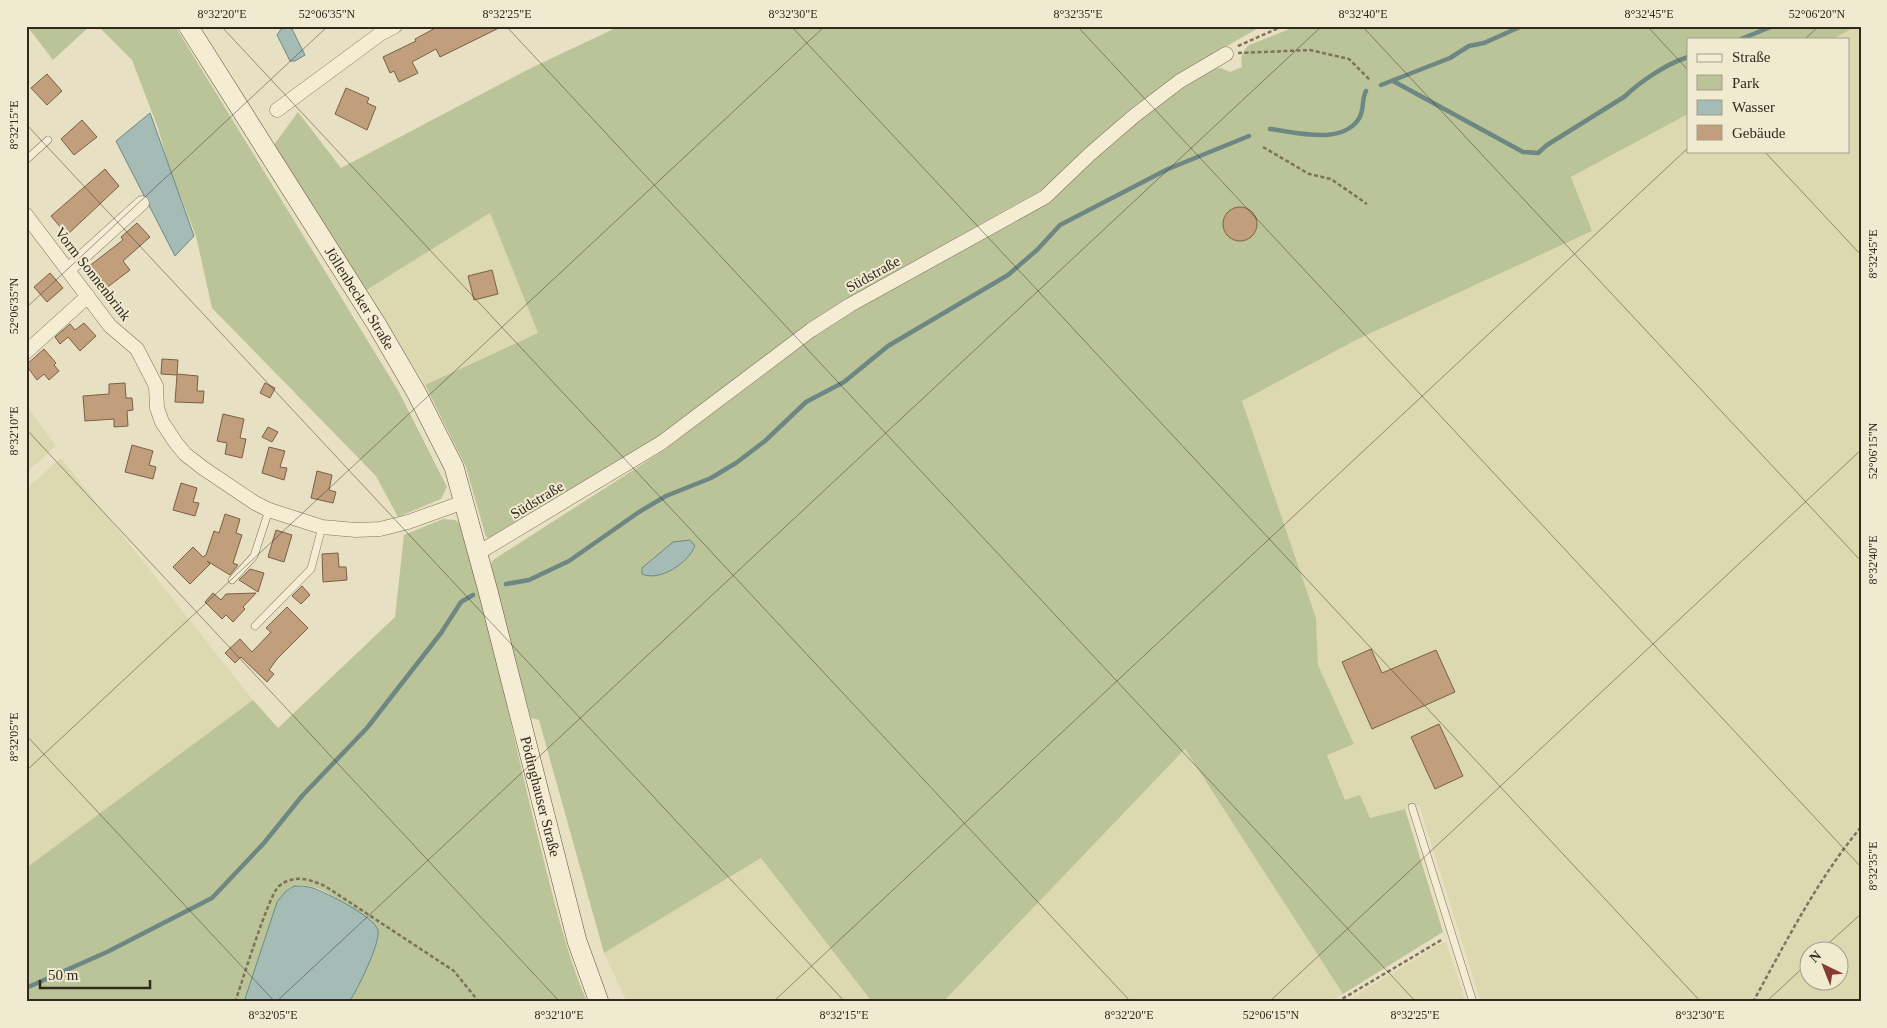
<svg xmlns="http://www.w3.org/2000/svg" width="1887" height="1028" viewBox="0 0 1887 1028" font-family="'Times New Roman',serif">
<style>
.farmland{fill:#dcd9b1;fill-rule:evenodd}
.green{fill:#bbc498}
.water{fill:#a4bbb6;stroke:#6d8883}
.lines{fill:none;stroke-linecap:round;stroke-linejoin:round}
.stream{stroke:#6d8883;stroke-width:4.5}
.building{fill:#c19f7d;stroke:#7b5f45}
.service-casing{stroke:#7f725c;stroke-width:8}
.minor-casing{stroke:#7f725c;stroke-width:15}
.secondary-casing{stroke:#61533f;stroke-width:20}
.path{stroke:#7f725c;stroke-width:2.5;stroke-dasharray:4 2.5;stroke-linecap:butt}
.service{stroke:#f4edd4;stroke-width:7}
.minor{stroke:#f4edd4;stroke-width:14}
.secondary{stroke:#f4edd4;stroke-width:19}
.ticks{fill:none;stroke:#31291e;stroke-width:1;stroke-opacity:0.45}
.labels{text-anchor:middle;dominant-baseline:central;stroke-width:4;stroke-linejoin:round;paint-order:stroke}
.street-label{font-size:15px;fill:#31291e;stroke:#f0ead1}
.neatline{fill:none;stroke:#31291e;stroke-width:2}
.ticks-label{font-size:12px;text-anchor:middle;fill:#31291e}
</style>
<rect width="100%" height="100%" fill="#e8e0c2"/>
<path class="farmland" d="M1857,26h4v976h-380l-62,-197 -49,13 -10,-23 -15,5 -18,-46 27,-10 -36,-79 -2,-47 -74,-217 114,-61 235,-109 -20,-54 117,-63v37h160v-112h-15zM1810,950h30v30h-30z
M490,213l48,120 -113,52 -59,-94z
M26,405l30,41 -30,27z
M61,458l192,242 -227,168v-379z
M1185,749l158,245 -13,8h-387z
M761,858l111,144h-245l-23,-49z
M1446,942l20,60h-121l93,-57z"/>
<path class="green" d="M27,26h63l-37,34z
M98,26h77l224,366 48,95 -6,12 -43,18 -22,-41 -164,-168 -16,-72 -27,-69 -11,-39 -26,-68z
M620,26h642l-77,44 -51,36 -91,83 -197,111 -188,141 -163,98 -9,-2 -20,-70 -41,-82 113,-52 -48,-120 -125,78 -92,-145 25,-34 43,56 190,-100z
M1297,26h560l-24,13h-145v75l-117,63 21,54 -236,109 -114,61 74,217 2,47 36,79 -27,11 18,45 15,-5 10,23 35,-9 38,123 -100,62 -158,-245 -242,253h-71l-111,-144 -157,95 -65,-233 -8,-2 -41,-151 3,-7 173,-111 149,-116 231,-130 92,-82 45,-33 28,-19 10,-1 9,4 12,-5c-2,-9 0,-16 7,-22z
M443,519l12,1 6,4c32,107 52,217 80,325 13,52 25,103 46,153h-238l29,-65c-19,-20 -52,-57 -84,-51 -8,2 -13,11 -17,16l-33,100h-218v-134l227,-168 25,28 117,-111 9,-82z"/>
<path class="water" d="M287,27l5,2 13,26 -10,6h-5l-13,-26 5,-7z
M150,113l44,123 -19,20 -59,-115z
M690,540l5,6c-7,17 -35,36 -53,28v-6l31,-26z
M294,886c6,0 12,0 19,2 14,5 60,28 65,42 3,12 -21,61 -29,72h-105l33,-100 9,-11z"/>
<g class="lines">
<path class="stream" d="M1741,39l32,-13
M1393,81l130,71 15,1 9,-8 77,-48c17,-16 42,-33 64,-40
M1381,85l69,-27 19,-12 15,-3 38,-17
M1270,129c26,3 70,16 88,-9 7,-9 3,-20 8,-29
M506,584l23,-4 40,-19 70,-49 27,-16 45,-18 25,-15 29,-22 41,-39 38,-20 44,-36 120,-71 29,-25 23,-25 108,-56 81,-33
M26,988l81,-36 105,-54 52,-55 38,-47 65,-68 74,-95 20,-31 12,-7"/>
</g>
<path class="building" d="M439,26h64l-63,31 -4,-8 -24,13 6,11 -19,9 -5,-11 -4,2 -7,-16 33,-16 -1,-2z
M47,74l15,17 -15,14 -16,-17z
M346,88l23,10 -2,5 9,4 -9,23 -32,-16z
M82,120l15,17 -23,18 -13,-16z
M105,169l14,17 -52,49 -16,-19z
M1223 224a17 17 0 1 1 34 0a17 17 0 1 1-34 0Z
M137,223l13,14 -27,24 7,9 -25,19 -17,-22 35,-27 -2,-3z
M492,270l6,24 -24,6 -6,-24z
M50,273l13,15 -16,14 -13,-15z
M84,323l12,13 -16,15 -12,-14 -8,7 -5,-7 15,-13 5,6z
M44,349l12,14 -2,2 5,6 -10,9 -5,-6 -7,6 -11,-15z
M162,359l16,1 -1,14 21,2 -1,15h7l-1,12 -28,-1 2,-27 -16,-1z
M125,383l1,15h6l1,12 -6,1 1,15 -14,1v-8l-29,2 -2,-25 26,-2v-10z
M265,383l10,5 -5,10 -10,-5z
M223,414l21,5 -4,19 6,1 -4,19 -17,-4 2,-11 -10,-2z
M268,427l10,5 -6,10 -10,-5z
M132,445l21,6 -4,14 7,2 -3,12 -28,-7z
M269,447l16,4 -5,16 7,1 -3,12 -22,-7z
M317,471l15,4 -3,15 7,2 -3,11 -22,-5z
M181,483l16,5 -4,14 6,1 -4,13 -22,-6z
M225,514l15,5 -4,14 6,2 -9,28 5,2 -8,10 -23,-14 3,3 -20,20 -17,-17 20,-20 10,10 3,-2 8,-24 5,2z
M276,530l16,5 -8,27 -16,-5z
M338,553l1,14h7l1,13 -24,2 -1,-28z
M250,569l14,4 -6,19 -19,-12z
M302,586l8,9 -9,9 -9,-8z
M213,593l8,7 5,-6 30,-1 -13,14 2,2 -12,13 -7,-7 -4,4 -17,-17z
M287,607l21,21 -31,31 -8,11 5,4 -7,8 -26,-25 -6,6 -10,-10 15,-14 12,13 19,-20 -5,-4z
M1371,649l11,24 54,-23 19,42 -83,37 -30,-67z
M1439,724l24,52 -28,13 -24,-52z"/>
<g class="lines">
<g class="service-casing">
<path id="service" d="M26,160l22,-20
M232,580l22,-24 15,-46
M255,626l56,-57 11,-42
M1412,807l61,195"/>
</g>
<g class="minor-casing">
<path id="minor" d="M277,110l103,-76 15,-8
M26,215l84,111 27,23 19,37 1,22 5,14 14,21 9,11 18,14 52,35 14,7 53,17 34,3 24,-1 28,-7 56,-20
M68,270l74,-67
M26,352l62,-56
M478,553l183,-110 150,-113 39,-25 195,-108 45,-43 44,-38 46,-35 46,-27"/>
</g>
<g class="secondary-casing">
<g id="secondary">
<path id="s1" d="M188,26l189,299 39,67 38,75 34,124 89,350 22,61"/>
</g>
</g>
<path class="path" d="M1238,46l45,-20
M1238,53l72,-3 39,9 21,21
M1263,147l46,27 22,5 36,25
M235,1002c7,-19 33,-106 44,-116 15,-12 30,-7 46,0l129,85 25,31
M1337,1002l106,-63
M1753,1002c33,-60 64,-122 108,-175"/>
<use href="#service" class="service"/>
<use href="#minor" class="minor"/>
<use href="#secondary" class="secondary"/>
</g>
<path class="ticks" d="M221,26l910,976M506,26l910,976M791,26l910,976M1077,26l784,841M1362,26l499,535M1647,26l41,44M1805,39l14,-13M26,124l819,878M1764,151l97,104M26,308l302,-282M26,429l534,573M26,735l249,267M26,771l799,-745M1821,950l40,-36M276,1002l1046,-976M773,1002l915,-854M1269,1002l592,-552M1766,1002l44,-41"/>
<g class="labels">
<g class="street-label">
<text transform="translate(93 274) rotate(52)">Vorm Sonnenbrink</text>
<text transform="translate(873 274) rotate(-29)">Südstraße</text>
<text stroke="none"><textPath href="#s1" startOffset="322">Jöllenbecker Straße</textPath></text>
<text transform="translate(537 500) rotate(-31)">Südstraße</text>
<text stroke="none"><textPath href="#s1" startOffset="856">Pödinghauser Straße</textPath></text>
</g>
</g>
<rect width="1887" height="1028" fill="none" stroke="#f0ead1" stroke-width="55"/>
<rect x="1687" y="38" width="162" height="115" fill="#f0ead1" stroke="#a49d89"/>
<rect x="1697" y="54" width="25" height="8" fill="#f4edd4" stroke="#a49d89"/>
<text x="1732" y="62" font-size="15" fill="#31291e">Straße</text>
<rect x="1697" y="75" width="25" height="15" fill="#bbc498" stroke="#a49d89"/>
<text x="1732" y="88" font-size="15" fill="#31291e">Park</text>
<rect x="1697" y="100" width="25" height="15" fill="#a4bbb6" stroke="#a49d89"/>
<text x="1732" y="112" font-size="15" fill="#31291e">Wasser</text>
<rect x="1697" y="125" width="25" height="15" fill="#c19f7d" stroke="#a49d89"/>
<text x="1732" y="138" font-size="15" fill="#31291e">Gebäude</text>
<g transform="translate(1824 966) rotate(317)"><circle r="24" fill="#f0ead1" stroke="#a49d89"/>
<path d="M0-4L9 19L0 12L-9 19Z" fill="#873a33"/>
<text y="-8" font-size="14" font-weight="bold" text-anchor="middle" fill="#31291e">N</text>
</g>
<path d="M40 980v8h110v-8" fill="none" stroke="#31291e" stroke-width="2.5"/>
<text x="48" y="980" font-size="15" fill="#31291e" stroke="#f0ead1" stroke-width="4" paint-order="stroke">50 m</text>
<rect x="28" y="28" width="1832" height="972" class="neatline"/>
<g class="ticks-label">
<text x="222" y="18">8°32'20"E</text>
<text x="327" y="18">52°06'35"N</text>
<text x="507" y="18">8°32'25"E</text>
<text x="793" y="18">8°32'30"E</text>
<text x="1078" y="18">8°32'35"E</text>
<text x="1363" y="18">8°32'40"E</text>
<text x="1649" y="18">8°32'45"E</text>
<text x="1817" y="18">52°06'20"N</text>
<text transform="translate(14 125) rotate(-90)" y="4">8°32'15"E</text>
<text transform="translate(1873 254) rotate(-90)" y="4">8°32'45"E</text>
<text transform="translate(14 306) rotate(-90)" y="4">52°06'35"N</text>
<text transform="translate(14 431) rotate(-90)" y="4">8°32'10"E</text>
<text transform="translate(1873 451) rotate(-90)" y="4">52°06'15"N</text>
<text transform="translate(1873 560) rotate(-90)" y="4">8°32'40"E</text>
<text transform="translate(14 737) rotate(-90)" y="4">8°32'05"E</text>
<text transform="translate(1873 866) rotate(-90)" y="4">8°32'35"E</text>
<text x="273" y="1019">8°32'05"E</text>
<text x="559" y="1019">8°32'10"E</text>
<text x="844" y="1019">8°32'15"E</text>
<text x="1129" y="1019">8°32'20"E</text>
<text x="1271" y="1019">52°06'15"N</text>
<text x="1415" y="1019">8°32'25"E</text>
<text x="1700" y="1019">8°32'30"E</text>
</g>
</svg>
